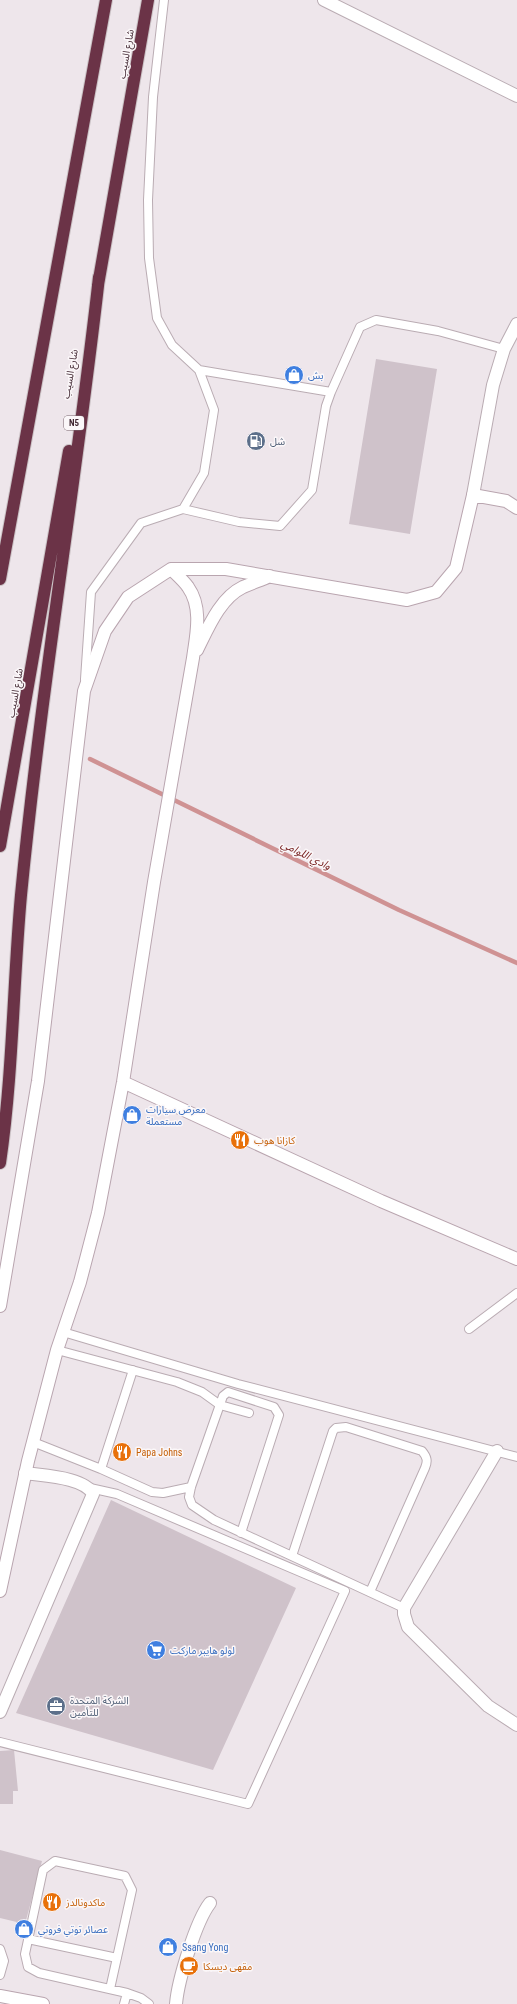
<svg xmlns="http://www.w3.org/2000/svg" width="517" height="2004" viewBox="0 0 517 2004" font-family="'Roboto Condensed','Noto Sans Arabic',sans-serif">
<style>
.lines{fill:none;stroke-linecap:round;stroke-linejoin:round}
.stream{stroke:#cf9293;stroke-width:4.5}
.building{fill:#cfc2ca}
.lane-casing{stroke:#baacb3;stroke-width:10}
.street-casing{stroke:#baacb3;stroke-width:14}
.secondary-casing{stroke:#b9a5af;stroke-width:14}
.highway-casing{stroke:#cac2c5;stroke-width:14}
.lane{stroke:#fff;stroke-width:8}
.street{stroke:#fff;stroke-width:12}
.secondary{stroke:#fff;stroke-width:12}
.highway{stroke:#6b3347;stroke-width:12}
.labels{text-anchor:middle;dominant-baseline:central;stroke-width:3;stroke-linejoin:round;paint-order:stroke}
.shield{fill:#fbf7f9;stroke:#78656d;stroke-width:1}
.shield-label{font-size:9px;font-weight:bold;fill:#402631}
.street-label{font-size:10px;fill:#402631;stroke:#fbf7f9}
.shop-label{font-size:10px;fill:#366cbe;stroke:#fbf7f9;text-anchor:start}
.service-label{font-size:10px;fill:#4e5e75;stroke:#fbf7f9;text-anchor:start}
.food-label{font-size:10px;fill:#c56008;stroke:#fbf7f9;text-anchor:start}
.water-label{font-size:11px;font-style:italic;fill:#792322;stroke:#fbf7f9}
</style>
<rect width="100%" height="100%" fill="#eee6eb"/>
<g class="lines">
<path class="stream" d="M90,759l309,151 118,53"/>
</g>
<path class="building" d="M376,359l61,10 -27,165 -61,-10z
M111,1500l185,88 -83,182 -197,-57z
M14,1750l4,41h-5v13h-13v-53z
M0,1850l42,11 -17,63 -25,-6z"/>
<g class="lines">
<g class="lane-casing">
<path id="lane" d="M164,0l-11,97 -5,103 1,58 8,60 15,27 27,25 15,40 -10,63 -21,36
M331,392l29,-65 16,-7 62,11 66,18
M85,679l6,-87 50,-69 42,-14 56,13 41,4 32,-36 14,-84 5,-14 -132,-22
M469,1329l48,-36
M63,1332l175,52 279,73
M57,1350l120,32 25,10 18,13 29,8
M33,1442l68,27 51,23 11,1 28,-6
M101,1469l32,-99
M241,1533l38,-118 -5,-8 -46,-15 -5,4 -32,91 -2,10 3,8 22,15 190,88
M292,1556l41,-125 3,-3 10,-1 76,24c5,6 6,10 3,17l-55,124
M0,1742l248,62 97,-213 -228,-97 -27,-6
M28,1939l89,19
M0,1949l4,12 -4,14
M110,1989l22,-99 -7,-14 -70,-15 -12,9 -18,84 3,13 11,6 88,20 14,5 8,6
M124,2004l3,-11"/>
</g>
<g class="street-casing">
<path id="street" d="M324,0l193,96
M473,495l20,-110 11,-36 13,-25
M497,1451l-93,157v6l4,13 80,79 29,19
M0,1712l93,-218c-9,-17 -49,-18 -68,-21
M176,2004c2,-24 20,-83 34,-101"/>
</g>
<g class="secondary-casing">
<path id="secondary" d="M197,650c11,-22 23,-52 46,-63 9,-4 18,-7 27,-11
M123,1082l258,119 136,58
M0,1306l38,-225 46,-390 21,-60 23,-34 43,-28h55l181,31 29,-8 20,-24 17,-73 33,6 11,7
M0,1591l28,-130 29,-111 23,-68 18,-69 25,-131 31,-200 39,-224c3,-22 10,-50 -5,-71 -4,-6 -11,-12 -17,-18
M0,1996l43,8"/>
</g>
<g class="highway-casing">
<path id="highway" d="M98,285l50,-285
M0,579l106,-579
M0,846l69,-395
M0,1163c13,-89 13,-179 21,-268 20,-207 55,-412 78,-618"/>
</g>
<use href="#lane" class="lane"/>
<use href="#street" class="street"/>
<use href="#secondary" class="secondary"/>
<use href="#highway" class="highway"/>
</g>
<defs>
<g id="shop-disc" transform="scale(1)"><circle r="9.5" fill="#3f7fe0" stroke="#fbf7f9"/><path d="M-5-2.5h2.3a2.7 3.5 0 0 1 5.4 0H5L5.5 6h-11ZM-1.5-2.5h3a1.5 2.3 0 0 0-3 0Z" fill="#fff"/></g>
<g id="fuel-disc" transform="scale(1)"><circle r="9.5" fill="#5c6f8a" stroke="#fbf7f9"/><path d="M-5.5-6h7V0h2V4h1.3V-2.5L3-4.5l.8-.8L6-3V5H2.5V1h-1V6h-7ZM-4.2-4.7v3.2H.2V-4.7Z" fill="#fff"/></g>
<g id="restaurant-disc" transform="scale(1)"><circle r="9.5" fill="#e8710a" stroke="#fbf7f9"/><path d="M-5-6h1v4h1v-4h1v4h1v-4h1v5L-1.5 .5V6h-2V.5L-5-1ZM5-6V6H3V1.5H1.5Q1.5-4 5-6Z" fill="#fff"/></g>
<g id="supermarket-disc" transform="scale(1)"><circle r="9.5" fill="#3f7fe0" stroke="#fbf7f9"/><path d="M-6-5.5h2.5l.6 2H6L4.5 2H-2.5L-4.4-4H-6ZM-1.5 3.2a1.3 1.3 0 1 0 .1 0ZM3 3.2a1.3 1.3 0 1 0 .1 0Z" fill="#fff"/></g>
<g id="office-disc" transform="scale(1)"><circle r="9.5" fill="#5c6f8a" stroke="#fbf7f9"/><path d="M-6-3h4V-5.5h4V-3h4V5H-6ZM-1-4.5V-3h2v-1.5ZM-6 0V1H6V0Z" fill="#fff"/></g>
<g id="cafe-disc" transform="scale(1)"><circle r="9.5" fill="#e8710a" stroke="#fbf7f9"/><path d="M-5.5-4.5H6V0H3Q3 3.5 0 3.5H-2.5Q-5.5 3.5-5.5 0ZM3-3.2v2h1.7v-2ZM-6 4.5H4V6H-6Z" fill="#fff"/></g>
</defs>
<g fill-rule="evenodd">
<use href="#shop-disc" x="294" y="375"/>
<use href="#fuel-disc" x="256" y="441"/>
<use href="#shop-disc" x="132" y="1115"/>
<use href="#restaurant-disc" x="240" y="1140"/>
<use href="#restaurant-disc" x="122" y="1452"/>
<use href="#supermarket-disc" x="156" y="1650"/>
<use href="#office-disc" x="56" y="1706"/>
<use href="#restaurant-disc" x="52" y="1902"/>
<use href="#shop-disc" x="24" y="1929"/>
<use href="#shop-disc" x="168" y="1947"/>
<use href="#cafe-disc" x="189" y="1966"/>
</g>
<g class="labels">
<rect class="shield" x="64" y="416" width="20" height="14" rx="3"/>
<g class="shield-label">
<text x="74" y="423">N5</text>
</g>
<g class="street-label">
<text transform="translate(126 54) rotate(-80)">شارع السيب</text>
<text transform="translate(70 374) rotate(-80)">شارع السيب</text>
<text transform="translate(15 693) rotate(-80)">شارع السيب</text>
</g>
<g class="shop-label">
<text x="308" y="375">بش</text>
<text x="146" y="1109">معرض سيارات<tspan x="146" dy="12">مستعملة</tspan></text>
<text x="170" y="1650">لولو هايبر ماركت</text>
<text x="38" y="1929">عصائر توتي فروتي</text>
<text x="182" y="1947">Ssang Yong</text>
</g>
<g class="service-label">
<text x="270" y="441">شل</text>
<text x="70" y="1700">الشركة المتحدة<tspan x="70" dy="12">للتأمين</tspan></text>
</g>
<g class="food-label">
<text x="254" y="1140">كازانا هوب</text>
<text x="136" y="1452">Papa Johns</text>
<text x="66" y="1902">ماكدونالدز</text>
<text x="203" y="1966">مقهى ديسكا</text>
</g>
<g class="water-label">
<text transform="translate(306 855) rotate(26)">وادي اللوامي</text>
</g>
</g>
</svg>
